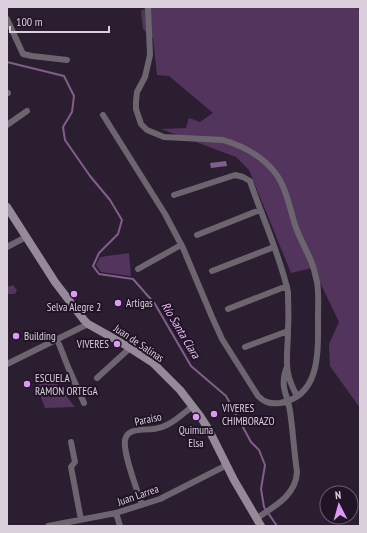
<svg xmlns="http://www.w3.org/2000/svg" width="367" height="533" viewBox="0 0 367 533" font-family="'PT Sans Narrow',sans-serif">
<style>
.green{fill:#53345d}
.water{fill:#815e8c}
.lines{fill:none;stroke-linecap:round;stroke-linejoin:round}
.stream{stroke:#815e8c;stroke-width:2}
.street{stroke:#6c656f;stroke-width:6}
.secondary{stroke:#968a9a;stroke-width:8}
.poi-dot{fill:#dd99f3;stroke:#211426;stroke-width:1.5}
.labels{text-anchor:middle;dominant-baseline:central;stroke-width:4;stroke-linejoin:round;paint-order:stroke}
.poi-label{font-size:11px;fill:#d9d0dc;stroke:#211426;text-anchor:start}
.street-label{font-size:11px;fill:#d9d0dc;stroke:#211426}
.water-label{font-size:12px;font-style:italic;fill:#e9bef7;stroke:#211426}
</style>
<rect width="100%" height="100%" fill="#2b1e30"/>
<path class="green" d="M147,7h210l3,5v396l-30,-42 -1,-22 10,-22 -24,-50 -3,-4 -21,5 -42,-103 -13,-13 -75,-28 25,-1 3,-10 11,4 13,-9 -44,-37 -12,-1 -4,-37 -10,-9 -2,-18z
M129,253l2,23 -30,-4 -5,-7 4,-8z
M13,285l4,5 -2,4h-8v-7z
M51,376l24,31 -30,1 -8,-21 6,-7z"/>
<path class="water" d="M226,161l1,5 -16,2 -1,-5z"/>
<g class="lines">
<path class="stream" d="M7,62l57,14 10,20 -2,16 -9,15 2,13 25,36 20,24 12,20 -4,14 -19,19 -6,13 6,8 34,5 22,25 36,62 35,30 25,46 8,8 6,15 -4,24 3,18 13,19"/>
<path class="street" d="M7,19l16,35 9,2 35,4
M7,93h1
M103,115l62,99 18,34 29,69 10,22 36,57c7,7 13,8 22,7 41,-7 38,-52 38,-85 0,-12 1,-25 -1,-36 -2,-7 -3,-15 -6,-21 -5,-12 -12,-24 -16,-36 -5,-16 -9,-38 -19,-51 -13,-18 -33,-28 -53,-34l-59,-3 -17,-7 -6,-6 -5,-15v-8l1,-9 8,-15 5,-22 -2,-48
M7,125l20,-14
M174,195l61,-20 8,2 7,4c12,36 30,74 38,111 0,12 1,25 0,37 0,29 -6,40 9,67
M197,235l63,-25
M7,247l19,-10
M138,269l43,-24
M212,271l62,-24
M228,309l59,-23
M59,344l9,23 16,36
M245,347l43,-16
M7,364l81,-40
M97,378l33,-30
M71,442l4,20 -4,5 10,53
M142,505c-4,-13 -22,-58 -16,-68 4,-9 20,-7 28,-8 16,-2 27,-14 39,-23
M116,513l4,13
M257,518c18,-12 39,-23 40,-46 -3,-20 -4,-41 -7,-61 -3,-18 -10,-23 -4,-42
M48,526l68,-13 44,-14 67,-34"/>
<path class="secondary" d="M7,207l48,75 29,38 4,4 34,19 31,20 27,27 20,26 9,14 25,50 27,46"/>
</g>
<g class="poi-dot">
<circle cx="74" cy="294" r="4"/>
<circle cx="118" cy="303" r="4"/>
<circle cx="16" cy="336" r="4"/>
<circle cx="117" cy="344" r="4"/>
<circle cx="27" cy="384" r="4"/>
<circle cx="214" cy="414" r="4"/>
<circle cx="196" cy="417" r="4"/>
</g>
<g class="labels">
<g class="poi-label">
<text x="126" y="303">Artigas</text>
<text x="74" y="307" text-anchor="middle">Selva Alegre 2</text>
<text x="24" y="336">Building</text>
<text x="109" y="344" text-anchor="end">VIVERES</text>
<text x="35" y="378">ESCUELA<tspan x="35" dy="13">RAMON ORTEGA</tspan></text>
<text x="222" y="408">VIVERES<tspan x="222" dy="13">CHIMBORAZO</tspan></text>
<text x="196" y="430" text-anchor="middle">Quimuna<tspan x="196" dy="13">Elsa</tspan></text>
</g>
<g class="street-label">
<text transform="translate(139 343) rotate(34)">Juan de Salinas</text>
<text transform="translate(148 419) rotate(-12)">Paraiso</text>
<text transform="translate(138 495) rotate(-19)">Juan Larrea</text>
</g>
<g class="water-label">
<text transform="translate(181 330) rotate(59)">Río Santa Clara</text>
</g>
</g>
<rect width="367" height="533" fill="none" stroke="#d9d0dc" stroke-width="16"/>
<g transform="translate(339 505) rotate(354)"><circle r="19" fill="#211426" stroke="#6b5f6f"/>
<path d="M0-3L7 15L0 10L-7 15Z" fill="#dd99f3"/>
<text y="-6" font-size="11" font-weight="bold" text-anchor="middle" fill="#d9d0dc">N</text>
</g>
<path d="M10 26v6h99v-6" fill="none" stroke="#d9d0dc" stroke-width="2"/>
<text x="16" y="26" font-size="12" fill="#d9d0dc" stroke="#211426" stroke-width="3" paint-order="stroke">100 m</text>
</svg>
